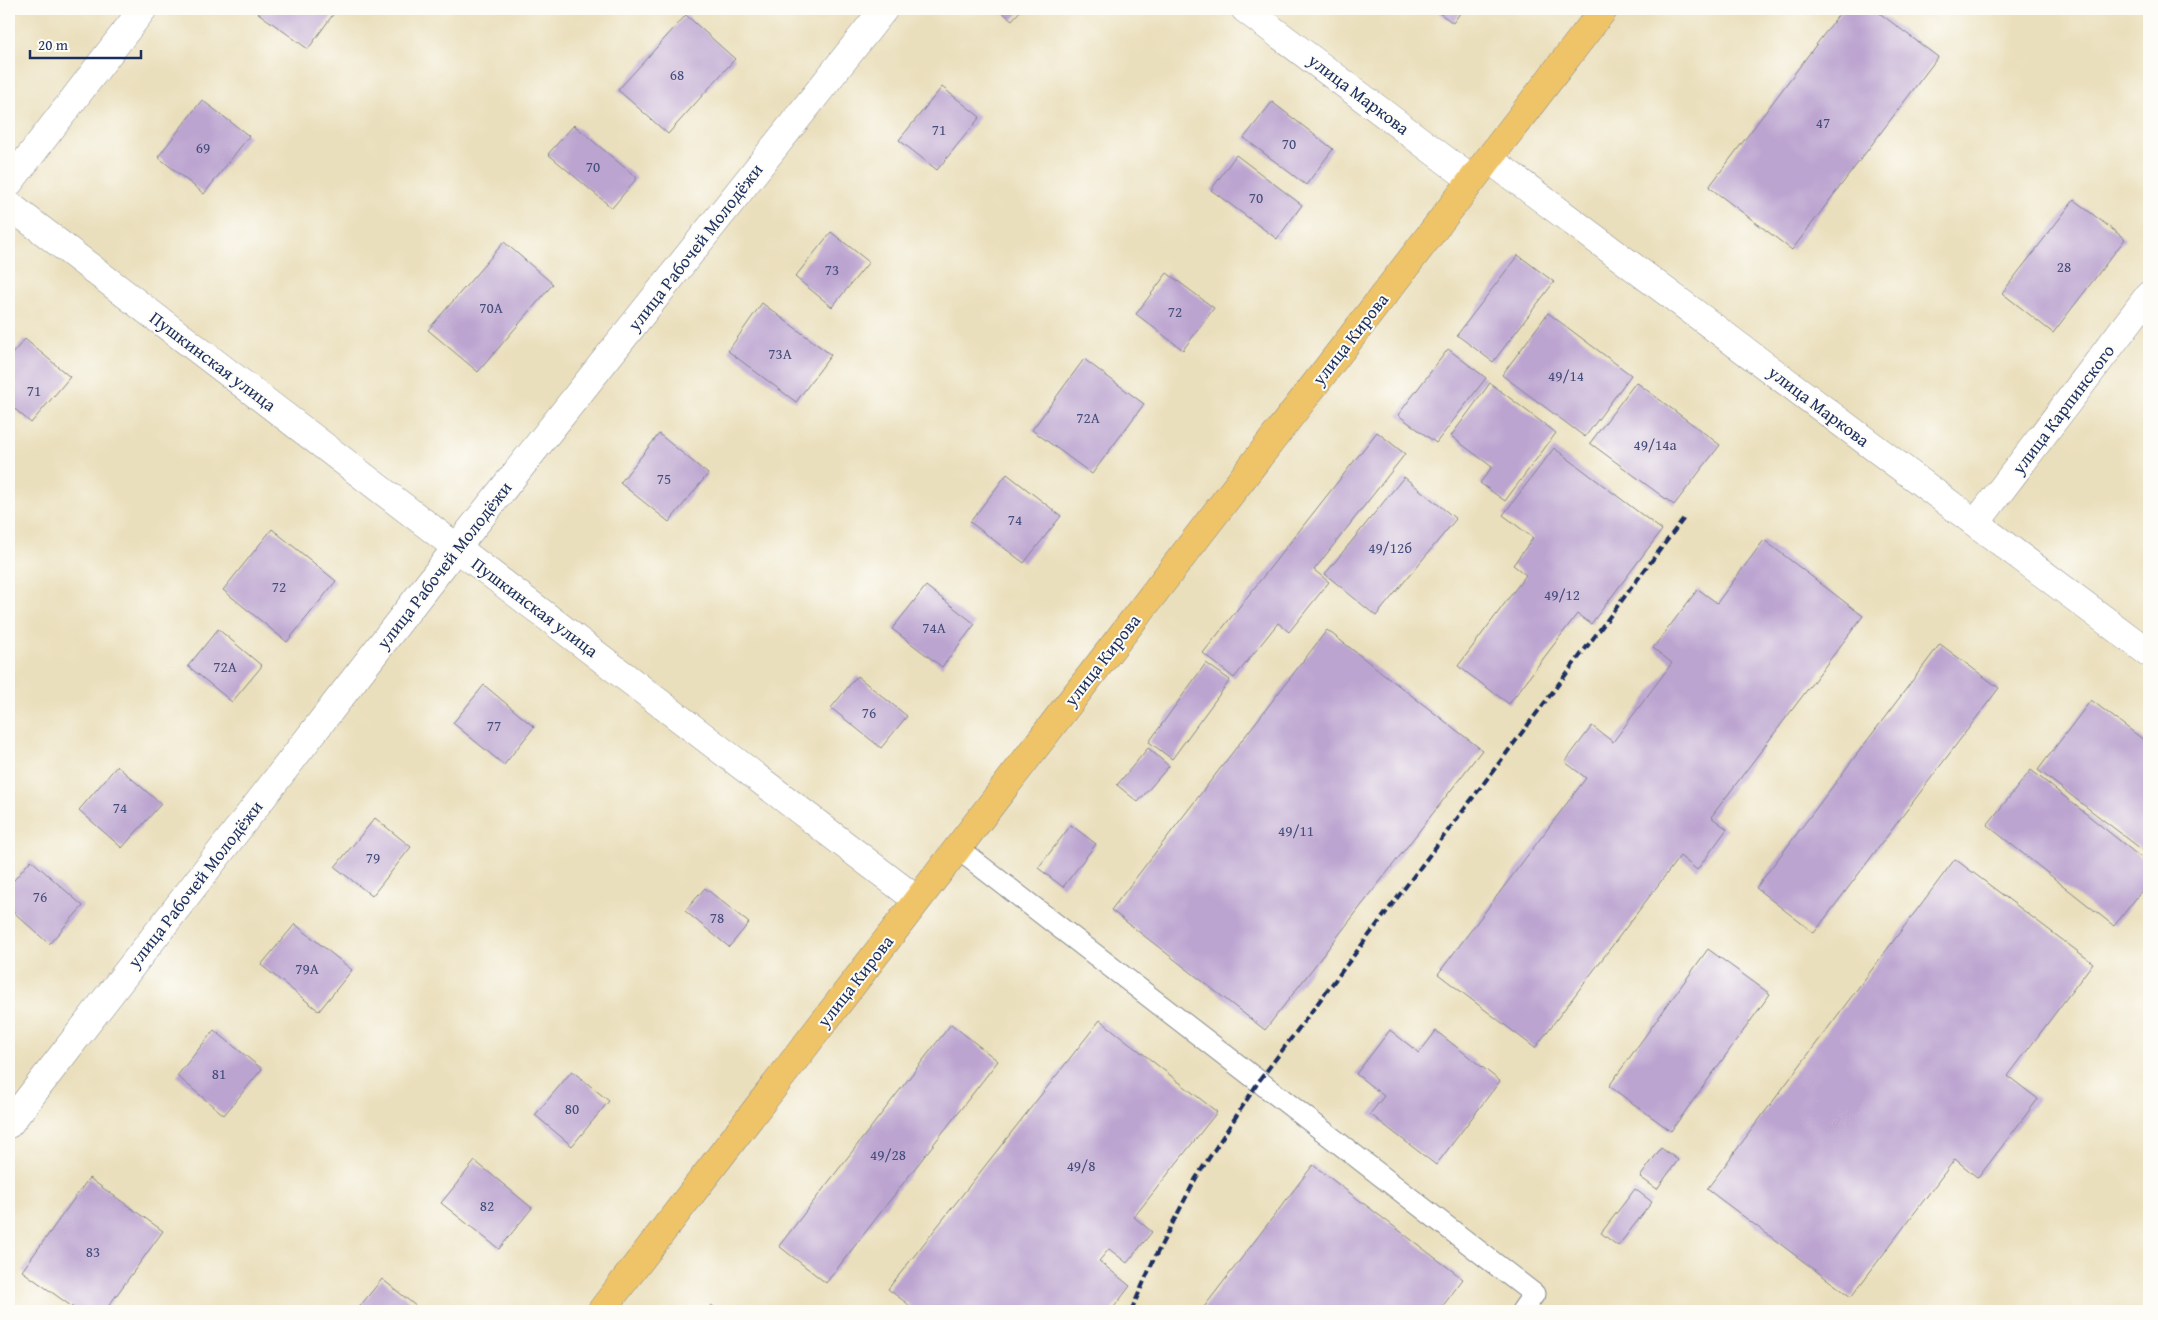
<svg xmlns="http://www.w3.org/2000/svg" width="2158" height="1320" viewBox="0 0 2158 1320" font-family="'Gentium Book Plus',serif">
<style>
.building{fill:#bca4d0}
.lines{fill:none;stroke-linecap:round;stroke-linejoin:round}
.lane-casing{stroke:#82878d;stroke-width:23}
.street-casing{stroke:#82878d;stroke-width:29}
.primary-casing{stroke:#82878d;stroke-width:29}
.lane{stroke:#fff;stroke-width:21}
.street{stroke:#fff;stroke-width:28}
.primary{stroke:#efc469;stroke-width:28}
.rail{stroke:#1b2f5e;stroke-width:4;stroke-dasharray:8 4;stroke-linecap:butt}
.labels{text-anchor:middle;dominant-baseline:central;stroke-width:4;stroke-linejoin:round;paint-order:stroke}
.number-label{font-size:15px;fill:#434c7a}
.street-label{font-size:18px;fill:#1b2f5e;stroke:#fdfcf7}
</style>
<rect width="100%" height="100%" fill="#fdfcf7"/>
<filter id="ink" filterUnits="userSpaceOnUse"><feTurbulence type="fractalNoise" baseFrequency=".02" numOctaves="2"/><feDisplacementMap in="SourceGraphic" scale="10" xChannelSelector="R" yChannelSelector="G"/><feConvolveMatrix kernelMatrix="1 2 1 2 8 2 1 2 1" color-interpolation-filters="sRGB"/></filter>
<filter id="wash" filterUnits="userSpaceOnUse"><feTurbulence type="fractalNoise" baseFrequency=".0096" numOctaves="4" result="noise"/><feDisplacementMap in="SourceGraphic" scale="20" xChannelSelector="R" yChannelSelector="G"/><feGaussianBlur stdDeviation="1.12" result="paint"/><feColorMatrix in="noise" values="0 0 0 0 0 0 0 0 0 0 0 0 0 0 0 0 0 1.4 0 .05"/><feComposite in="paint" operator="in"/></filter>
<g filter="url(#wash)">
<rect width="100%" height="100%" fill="#eadfbc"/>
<g id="blocks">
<path class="building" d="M261,9h76l-29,40 -50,-36z
M998,9h24l-10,11z
M1434,9h29l-10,14z
M1843,9h31l64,48 -146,193 -83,-63z
M686,15l49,44 -67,75 -50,-44z
M942,87l38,30 -43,53 -38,-30z
M202,100l47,36 -45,58 -46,-37z
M1272,102l61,47 -27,36 -62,-47z
M574,125l63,53 -25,30 -64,-54z
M1236,155l66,50 -25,34 -66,-49z
M2074,200l51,39 -72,94 -51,-40z
M831,232l38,30 -37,45 -37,-30z
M504,242l49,42 -75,88 -50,-42z
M1518,255l36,27 -61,80 -36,-27z
M1167,273l47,35 -31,42 -47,-36z
M762,303l69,52 -35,47 -68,-51z
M1548,313l83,62 -46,62 -83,-62z
M25,339l45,38 -39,46 -22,-19v-47z
M1448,349l38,29 -50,65 -38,-28z
M1084,359l60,45 -52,70 -60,-44z
M1636,382l84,63 -46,60 -84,-62z
M1490,383l66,50 -51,68 -25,-18 12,-16 -41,-31z
M1377,432l28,22 -91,116 15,12 -40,50 -11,-9 -44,55 -31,-25z
M659,434l49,40 -39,48 -49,-39z
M1554,448l108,82 -71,94 -14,-10 -68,90 -51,-38 68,-91 -13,-10 20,-27 -30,-23z
M1007,474l54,42 -37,47 -54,-41z
M1404,477l52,42 -80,97 -51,-42z
M272,529l64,52 -49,61 -64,-52z
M1764,540l99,76 -152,201 16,12 -30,41 -17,-14 -145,192 -97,-74 148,-196 -21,-16 27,-36 21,16 59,-79 -19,-15 45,-59 19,14z
M926,586l49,38 -33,43 -50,-38z
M218,629l44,37 -30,36 -44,-36z
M1327,630l155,120 -217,280 -154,-120z
M1940,644l59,44 -185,245 -58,-45z
M1206,663l24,17 -58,79 -23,-17z
M857,676l50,40 -26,32 -50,-40z
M484,685l50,42 -30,38 -51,-42z
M2091,700l58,44v111l-111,-85z
M1148,748l21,18 -31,36 -21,-17z
M117,766l44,38 -39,44 -43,-38z
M2031,770l118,94v18l-35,44 -127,-101z
M375,818l36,29 -39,49 -37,-29z
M1071,825l25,19 -33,43 -25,-19z
M1955,859l138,104 -85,113 30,23 -60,79 -23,-19 -104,138 -144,-108z
M31,860l52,46 -34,38 -40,-36v-22z
M705,888l44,35 -20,24 -44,-36z
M295,924l57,46 -33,41 -58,-46z
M1708,949l62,45 -99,137 -62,-45z
M1100,1020l117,92 -83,105 18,15 -25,31 -18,-14 -10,12 31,25 -19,25h-194l-29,-22z
M951,1024l47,37 -172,222 -47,-37z
M214,1030l48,39 -38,46 -47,-39z
M1390,1030l29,23 17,-22 64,50 -64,84 -66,-51 14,-18 -28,-22z
M572,1071l37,30 -37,45 -37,-31z
M1661,1148l17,12 -21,29 -17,-12z
M475,1161l57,47 -33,41 -58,-46z
M1313,1165l150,114 -24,32h-238z
M89,1178l74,53 -58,80h-27l-56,-40z
M1635,1189l17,13 -34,44 -17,-13z
M382,1279l40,32h-66z
M711,1305l9,6h-14z"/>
</g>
</g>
<g filter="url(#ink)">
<use href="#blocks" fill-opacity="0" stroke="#82878d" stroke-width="1"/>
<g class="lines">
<g class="lane-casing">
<path id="lane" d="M957,848l577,446 -12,17"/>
</g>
<g class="street-casing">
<path id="street" d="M1245,9l227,171
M1489,159l660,494
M9,183l134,-174
M9,205l908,695
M1976,523l173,-228
M9,1124l448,-577 427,-538"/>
</g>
<g class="primary-casing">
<path id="primary" d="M601,1311l1003,-1302"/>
</g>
<use href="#lane" class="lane"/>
<use href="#street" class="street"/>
<use href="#primary" class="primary"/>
<path class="rail" d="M1131,1311l22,-50 43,-83 63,-97 425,-563"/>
</g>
</g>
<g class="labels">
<g class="number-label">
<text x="677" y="74">68</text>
<text x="1823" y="122">47</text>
<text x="939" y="129">71</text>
<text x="1289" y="143">70</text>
<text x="203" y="147">69</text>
<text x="593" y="166">70</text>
<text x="1256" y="197">70</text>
<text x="2064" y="266">28</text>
<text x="832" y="269">73</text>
<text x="491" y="307">70А</text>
<text x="1175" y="311">72</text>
<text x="780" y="353">73А</text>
<text x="1566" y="375">49/14</text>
<text x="34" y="390">71</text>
<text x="1088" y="417">72А</text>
<text x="1655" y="444">49/14а</text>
<text x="664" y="478">75</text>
<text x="1015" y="519">74</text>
<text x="1390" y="547">49/12б</text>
<text x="279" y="586">72</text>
<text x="1562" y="594">49/12</text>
<text x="934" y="627">74А</text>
<text x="225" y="666">72А</text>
<text x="869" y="712">76</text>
<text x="494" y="725">77</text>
<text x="120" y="807">74</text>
<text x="1296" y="830">49/11</text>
<text x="373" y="857">79</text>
<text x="40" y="896">76</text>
<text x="717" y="917">78</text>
<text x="307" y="968">79А</text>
<text x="219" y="1073">81</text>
<text x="572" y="1108">80</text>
<text x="888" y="1154">49/28</text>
<text x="1081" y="1165">49/8</text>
<text x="487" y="1205">82</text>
<text x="93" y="1251">83</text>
</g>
<g class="street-label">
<text transform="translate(1359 94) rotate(37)">улица Маркова</text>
<text transform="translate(695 247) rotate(-52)">улица Рабочей Молодёжи</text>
<text transform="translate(1350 339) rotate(-52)">улица Кирова</text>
<text transform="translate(213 361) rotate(37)">Пушкинская улица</text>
<text transform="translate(1819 406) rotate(37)">улица Маркова</text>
<text transform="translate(2063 409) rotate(-53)">улица Карпинского</text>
<text transform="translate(444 565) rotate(-52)">улица Рабочей Молодёжи</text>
<text transform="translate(535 607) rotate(37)">Пушкинская улица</text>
<text transform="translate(1102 660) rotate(-52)">улица Кирова</text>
<text transform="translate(195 884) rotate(-52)">улица Рабочей Молодёжи</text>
<text transform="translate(855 981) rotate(-52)">улица Кирова</text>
</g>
</g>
<rect width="2158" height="1320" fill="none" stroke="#fdfcf7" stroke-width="30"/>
<path d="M30 50v8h111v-8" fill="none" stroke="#1b2f5e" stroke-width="2.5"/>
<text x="38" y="50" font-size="15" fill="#1b2f5e" stroke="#fdfcf7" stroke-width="4" paint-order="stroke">20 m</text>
</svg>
